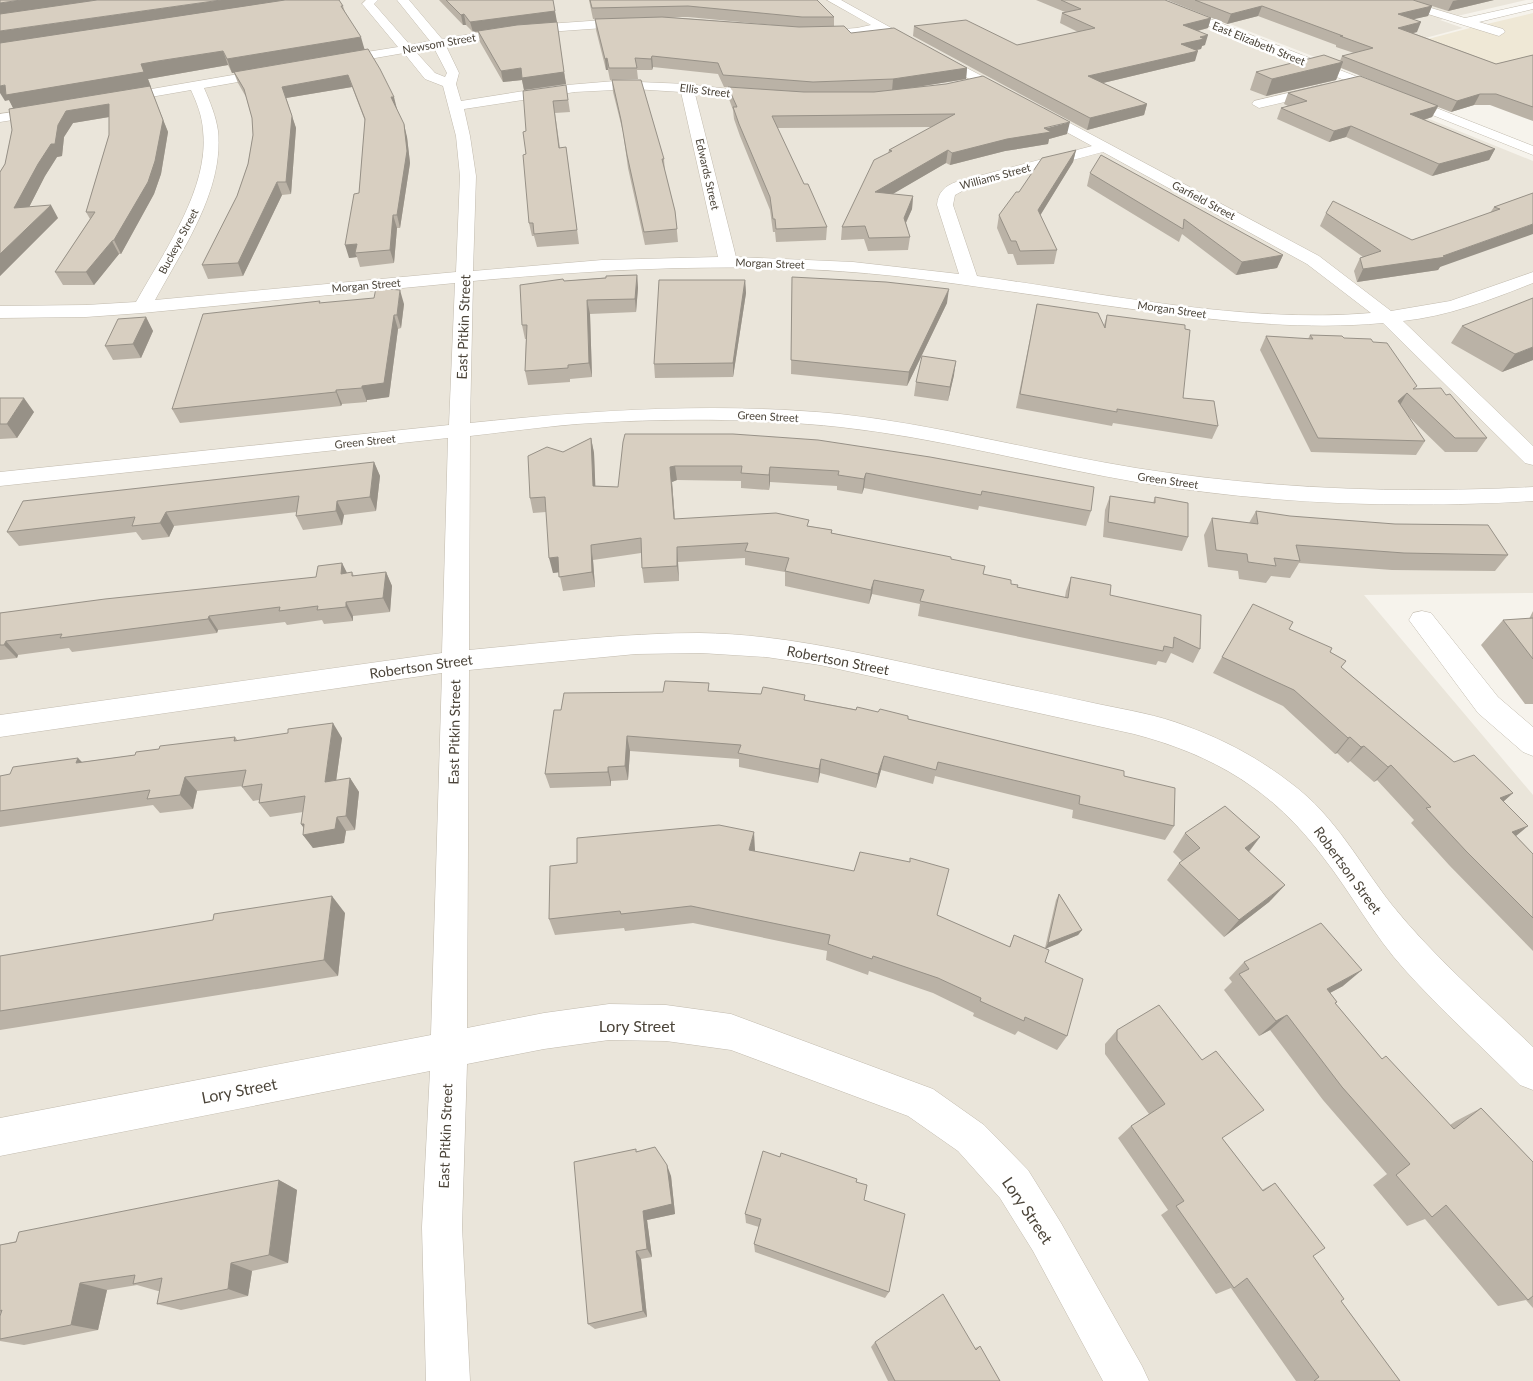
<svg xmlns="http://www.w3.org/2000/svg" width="1533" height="1381" viewBox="0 0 1533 1381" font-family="Lato,sans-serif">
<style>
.residential{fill:#eae5da}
.education{fill:#efe8d6}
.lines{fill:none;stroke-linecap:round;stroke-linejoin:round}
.minor-casing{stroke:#c2bbae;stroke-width:1}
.minor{fill:#fff;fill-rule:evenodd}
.wall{fill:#bab2a6;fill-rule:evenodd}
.shaded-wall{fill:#979187}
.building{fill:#d8cfc1;stroke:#979187}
.labels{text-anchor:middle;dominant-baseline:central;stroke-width:5;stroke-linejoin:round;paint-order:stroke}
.far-street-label{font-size:11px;fill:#4b4439;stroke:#fff}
.street-label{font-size:14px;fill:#4b4439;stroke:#fff}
.near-street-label{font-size:16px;fill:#4b4439;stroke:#fff}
</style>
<rect width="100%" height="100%" fill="#f6f3ec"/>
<path class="residential" d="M0,0h1135l398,161v432l-169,2 169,200v586h-1533z
M1169,0h357l-86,20 23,8 -53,14 -72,24z"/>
<path class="education" d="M1533,13v61l-120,-31 53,-14z"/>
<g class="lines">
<g class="minor-casing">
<path id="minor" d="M366,0h12l-4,4 36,41 20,-4 -33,-41h12l33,39 77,-13 113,-8 6,4 -6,4 -113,8 -73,12 13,27 -3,11 5,17 94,-15 60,-5 72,3 84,10 2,3 -2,3 -5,1 -71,-7 41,163 117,5 106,12 -22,-69c1,-13 8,-19 19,-23l136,-36 -163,-89 -2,-3 6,-4 386,206 72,55 59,-10 83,-29v11c-43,17 -84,33 -130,38l130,125v19l-8,-2 -142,-140c-76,7 -153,-1 -229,-11 -86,-11 -172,-26 -259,-36 -141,-15 -281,-8 -422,5l-3,142c125,-13 245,-21 370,-9 100,11 197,38 296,54 132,21 264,26 397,19v14c-133,8 -265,3 -397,-19 -99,-17 -196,-44 -296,-55 -87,-9 -176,-9 -263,-3 -36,3 -72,8 -107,12l-1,214c76,-7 153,-17 230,-17 89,1 176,24 263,42 45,10 91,19 136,29 29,6 60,11 88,22 39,14 74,33 106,58 44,33 67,79 100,121 42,52 93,96 141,142v43l-13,-5c-38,-38 -79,-75 -115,-115 -32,-35 -53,-76 -82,-113 -50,-67 -109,-102 -189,-123l-314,-69 -54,-8 -65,-4 -65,1 -167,16 -2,358 77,-15 65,-9 57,1 65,9 202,75 51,36 44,45 33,53 81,143 7,15h-46l-70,-130 -33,-53 -42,-47 -50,-35 -177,-66 -65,-9 -57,-1 -65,9 -77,15 -5,163 8,154h-44l-4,-154 8,-156 -430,85v-38l431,-83 11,-362 -442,64v-22l442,-62 6,-215 -448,48v-14l449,-47 6,-142 -313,30 -56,4 -86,1v-12l86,-1 50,-3c27,-49 74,-114 67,-172 -1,-14 -6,-27 -12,-40l-75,13 -5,-1 -2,-3 2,-3 162,-28 6,4 -1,3 -74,13c6,14 12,28 14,43 6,60 -36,119 -63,169l301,-28 4,-96 -4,-40 -13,-50 -18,-7 -21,-26 -69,12 -6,-4 6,-4 63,-10 -34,-41 -2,-2zM434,48l13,25 -2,4 -10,-4 -20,-22zM634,89l47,3 37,165 -116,3 -129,11 3,-95 -6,-40 -6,-27 111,-17zM1103,152l204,112 64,49c-127,11 -268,-20 -394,-37l-24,-71 2,-10 13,-7z
M827,0h14l54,30 -6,4 -9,-4 -23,6 -47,2 -2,-3 6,-4 43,-3 14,-3z
M1146,0h16l371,146v9l-385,-153z
M1387,0h17l61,18 68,-15v6l-54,13 24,7 2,3 -6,4 -110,-34z
M1322,85l5,1 2,3 -2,3 -68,16 -7,-4 2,-3z
M46,107l7,4 -2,3 -51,8v-8z
M1422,611l9,2 67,84 35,30v29l-10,-4 -45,-39 -69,-93 4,-7z"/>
</g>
<use href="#minor" class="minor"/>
</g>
<path class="wall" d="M439,0h114l13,84 -42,6 -2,-10 -19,2 -23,-40 -2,-10h-5l-7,-7h-3z
M589,0h228l17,17v9l17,7 116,35 -1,11 -44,7 145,48 -18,5 -1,5 -43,7 -55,14 -4,-2 -54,31 21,2 -1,13 -6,14 4,14 -2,13 -40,1 -4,-12 -23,1 1,-13 46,-74 1,-3 43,-23 -155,1 27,56 23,43 -1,13 -50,2 -1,-10h-2l-3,-22 -30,-74 -6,-17 -1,-9 -4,-11 -1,-12h-4l-6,-13 -65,-7 -1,3h-15l1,9 -28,1 -2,-10h-2l-10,-40 -1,-11h5h-7zM669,17h19l94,9z
M1036,0h129l46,18 -3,10 -10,3 7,14 -3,1 -1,3 -5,1 -1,11 -92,22 44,21 -3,11 -57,15 -174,-94 1,-10 103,19 61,-13 -18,-9 2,-10 3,-1z
M1167,0h327l-46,11 -16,-5 -4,10 -15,3 4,13 -4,1 83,31 37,-9v66l-43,-16h-16l-23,7 -13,-5 -6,10 -8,3 71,29 -6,11 -57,16 -86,-39 -17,5 -52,-23 4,-11 7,-2 -4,-2 4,-11 123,3 -70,-28 -5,12 -70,16 -16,-6 6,-18 84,-11 2,-5 12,-3 -18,-6v-2l-78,-29 -31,8z
M343,6l2,6 20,38 32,59 10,28 3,26 -10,65h-3l-3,35 -34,4 -3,-10 -8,1 10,-65 6,-72 -13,-34 -66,11 10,30 -5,66 -9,1 -39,81 -35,3 -6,-14 35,-69 11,-32 5,-29 -1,-17 -6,-21 -8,-14 -4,-10h-2l-4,-8 -80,14 3,8h-1l18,45 -7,42 -7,20 -33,60h-2l-25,31h-31l-8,-13 35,-53 -4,-7 23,-77v-18l-36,6 -9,14 -2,19 -5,1 -12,19 -16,31 29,11 -58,58v-104l5,-8 7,-34 2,-21 -5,-9 -4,1z
M612,80l52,79 1,13 10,39 3,31 -33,3 -17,-77 -5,-36 -10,-40z
M566,85l4,27 -15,1 5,35 6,-1 13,97 -42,3 -3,-11h-2l-3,-13 -3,-92z
M1076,150l-3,12 -33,53 17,35 -3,14 -37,1 -4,-11h-5l-11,-26 2,-13 20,-23z
M1090,173l193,82 -6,13 -41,7 -54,-41 -3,8 -92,-56z
M1533,193l-93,74 -2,3 -81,12 -3,-11 6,-13 3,-1 -43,-31 6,-13 86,27 78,-27 4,-6z
M637,275l1,13 -2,24 -46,2 2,63 -22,2v3l-42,3 -3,-14 1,-32h-1l-3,-14 42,-44z
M792,277l155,26 -40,83 -116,-12z
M745,280l1,13 -13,84 -78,1 -1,-14z
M320,303l84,1 -3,24 -3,1 -9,68 -22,3v2l-25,2 -1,2 -161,17 -8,-14z
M1037,304l67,21 3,-10 76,83 35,28 -6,13 -99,-16 -1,3 -96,-18z
M146,317l7,14 -12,27 -28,2 -8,-14z
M1462,326l71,34 -31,12 -51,-29z
M1310,335l63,7 42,47 72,49 -10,14h-32l-37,-36 17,25 -9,14 -105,-3 -51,-102 6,-14 42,3z
M954,375l-6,26 -34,-5 2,-14z
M0,398l34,14 -17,26 -17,1z
M733,434l358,77 -5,15 -107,-20 -1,4 -114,-22 -2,6 -25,-4v-4l-67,-4 -1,8 -28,-2v-7l-64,-1 -5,2 3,37 134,7 23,4v3l119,26 32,15 28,10 6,3 48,10 1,-6 5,-14 39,18 90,54 -7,14 -22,-10 -5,10 -8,-2 -2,4 -238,-49 2,-12 -48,-10 -3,10 -84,-18v-14l-40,-7v-7l-67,4 1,19 -35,2 -2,-15 -1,-15 -48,7 2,27 -32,4 -4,-19 -6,1 -7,-61 -13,1 -3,-15 33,-46 28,-14 3,15 1,33 23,1z
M374,462l6,14 -4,35 -32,4 -2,10 -39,5 -7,-14 1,-4 -123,14 -5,11 -27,3 -6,-8 -117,14 -12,-14z
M1110,496l43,7 2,-6 33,40 -6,14 -79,-14 2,-27z
M1256,511l252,44 -13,16 -103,-1 -93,-7 -9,15 -19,-2 -5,7 -27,-4 -1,-8 -30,-4 -4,-32 8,-17 37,5z
M342,563l5,10 5,-1 2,4 32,-4 6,14 -2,26 -37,4v5l-29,3 -2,-4 -35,5 -2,-3 -67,8 -1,3 -145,19 -3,-4 -51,7 -1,3 -17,2v-47l316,-36z
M1533,611v93h-8l-44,-59 22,-25 26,-1z
M1289,629l57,32 -5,6 113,95 59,31 -10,9 13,34 17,18v97l-84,-86 -38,-42 3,-3 -37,-40 -3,2 -24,-21 -2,2 -11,-10 -2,1 -52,-48 -70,-33 9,-16z
M710,691l95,9 103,19 216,57 50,50 -9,14 -93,-22 1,-8 -138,-34 -2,8 -52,-14 -5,18 -56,-15 -2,10 -79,-16v-8l-109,-8 -2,29 -17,1v5l-61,2 -5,-14 16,-64z
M235,737l3,4 104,-3 -6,43 14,-3 9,14 -4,38 -9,1 -2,12 -31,5 -10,-13 1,-7 -3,-4 2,-12 -33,5 -11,-14v-3l-6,1 -11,-14 1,-1 -46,5 -4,18 -33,4 -7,-8 -153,22v-51l82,-14 53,-7 24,-6z
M1185,833l75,4 -11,15 36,33 -16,17 -45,35 -57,-57 12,-17 3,-2 -9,-9z
M755,850l-1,1 183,64 72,32 5,-12 31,13 11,-48 3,-6 23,36 -4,5 -32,13 -1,14 22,74 -10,14 -39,-19 -3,4 -42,-19 1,-3 -41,-20 -64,-22 -1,4 -42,-15 1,-9 -134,-28 -68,8 -1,-3 -69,7 -6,-16z
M345,913l-7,63 -338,54v-74z
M1244,962l99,24 -13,7 7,9 -2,1 47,56 68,66 6,-4 25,-13 52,54v146l-7,-8 -28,6 -73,-87 -18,7 -34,-41 14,-11 -64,-74 -53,-70 -11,6 -35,-46 8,-8 -3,-4z
M1117,1030l105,108 40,52 13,-7 38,73 28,45 59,80h-104l-65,-93 -15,6 -55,-79 7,-5 -50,-72 13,-12 18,-12 -44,-60v-10z
M637,1151l34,25 4,38 -28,6 5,37 -11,2 6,58 -52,12 -7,-5z
M279,1180l18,10 -9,73 -36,8 -4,25 -67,14 -24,-6 3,-13h-2l-21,-6 -30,5 -9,40 -74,15 -24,-4v-96z
M856,1182l8,18 25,92 -4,6 -130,-46 -1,-8 5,-17 -13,-4 -1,-9z
M875,1342l100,6 5,-2 20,35h-112l-17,-34z"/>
<path class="shaded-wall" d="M21,0h101l-122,17v-14z
M221,0h96l-317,46v-15z
M1458,0h36l-46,11 5,-10z
M1262,6l-4,10 -31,8 4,-10z
M1432,6l-4,10 -35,8 5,-10z
M555,11l2,11 -84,10 -3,-10z
M464,14l2,11h-3l-2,-10z
M1211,18l-3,10 -28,7 3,-10z
M1421,22l-4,10 -23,6 4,-10z
M1208,35l-3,10 -3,1 -1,3 -23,5 3,-10 19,-7z
M361,37l4,14 -133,22 -5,-14z
M223,51l5,14 -80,14 3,8h-1l18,45 -7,42 -7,20 -33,60 -7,-14 36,-153 -136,23 -5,-10 -4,1 -5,-8v-7z
M1198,51l-3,10 -109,26 2,-11z
M652,56l1,11 -1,3 -1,-11z
M607,58l1,12h-2l-1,-11z
M1343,62l-7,18 -70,16 6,-17z
M521,68l43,4 2,12 -42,6 -2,-10 -19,2 -2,-11z
M967,68l-1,11 -74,12 1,-12z
M348,75l4,12 -66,11 10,30 -5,66 -5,-12 -4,-95z
M1480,94l-6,11 -23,7 6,-11z
M391,97h3l3,12h-3z
M109,104l6,12 -42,7 -9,14 -2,19 -5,1 -12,19 -23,45 -8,-13 44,-83 8,-14z
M1147,104l-3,11 -57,15 3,-12z
M1438,106l-6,11 -28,9 6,-12z
M1070,122l-3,12 -18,5 -1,5 -43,7 -55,14 2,-12z
M404,124l3,13 3,26 -10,65 -3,-13z
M1351,126l-5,11 -17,5 5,-11z
M1495,149l-6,11 -57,16 7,-12z
M948,150l-2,13 -72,42 1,-13z
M1076,150l-3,12 -38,62 3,-14z
M277,182l5,13 -39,81 -5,-13z
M913,196l-1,13 -10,22 2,-13z
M51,205l7,13 -58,58v-22z
M393,215l4,13 -3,35 -4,-13z
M1533,224v10l-93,33 -2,3 -81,12 6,-13 80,-13z
M112,241l7,13 -25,31 -8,-13z
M357,244l-2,9 2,4 -8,1 -4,-13z
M1283,255l-6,13 -41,7 6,-13z
M637,275l1,13 -2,24 -1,-13z
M745,280l1,13 -13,84v-14z
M949,289l-2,14 -40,83 2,-14z
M400,290l4,14 -3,24 -4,-13z
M587,300l3,14 2,63 -3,-14z
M394,315l4,14 -9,68 -22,3v2l-5,-14v-2z
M146,317l7,14 -12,27 -8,-14z
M1533,347v13l-31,12 13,-18z
M956,361l-2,14 -6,26 2,-14z
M336,390l6,14 -1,2 -5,-14z
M1407,393l-8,14 -1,-6z
M24,398l10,14 -17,26 -10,-14z
M591,438l3,15 2,48 -3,-15z
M374,462l6,14 -4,35 -6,-14z
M675,466l2,14 -5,2 4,52 -6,-67z
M770,467v15l-1,8v-15z
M866,473l-2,15 -2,6 2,-15z
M337,501l7,14 -2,10 -6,-14z
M166,512l8,14 -5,11 -9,-14z
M591,545l2,15 2,27 -3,-15z
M677,547l1,15 1,19 -2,-15z
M558,557l3,15 -8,1 -4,-15z
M342,563l7,14 -8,-3z
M386,572l6,14 -2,26 -7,-14z
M874,580l-2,14 -3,10 2,-14z
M346,602l7,14v5l-7,-14z
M209,616l9,14 -1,3 -9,-14z
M6,641l12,14 -1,3 -13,-13z
M333,723l9,15 -8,58 -9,-14z
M627,736l3,15 -2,29 -3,-14z
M1350,737l-13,16 -2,1 13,-16z
M1364,746l-14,15 -2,2 13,-16z
M884,756l-3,14 -5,18 2,-14z
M78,758l14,14 -16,-9z
M821,759l-1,14 -2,10 1,-14z
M1391,765l-14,15 -3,2 14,-15z
M608,767l3,14v5l-3,-14z
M185,777l12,14 -4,18 -13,-14z
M350,778l9,14 -4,38 -9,-14z
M1513,793l-17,15 4,-10z
M337,817l9,14 -2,12 -31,5 -10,-13 5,-1 -7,-10z
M1528,826l-18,15 2,-9z
M754,832l1,18 -5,18 -1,-18z
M1260,837l-14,18 -1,-7z
M1285,885l-16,17 -45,35 15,-17z
M332,896l13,17 -7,63 -14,-16z
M1082,930l-4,5 -33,14 3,-6z
M1362,970l-19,16 -34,18 18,-15z
M1287,1015l-17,15 -11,6 17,-15z
M667,1165l4,11 4,38 -28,6 5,37 -5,-8 -4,-38z
M279,1180l18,10 -9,73 -19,-8z
M636,1251l5,8 6,58 -4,-6z
M231,1263l21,8 -4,25 -20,-7z
M80,1283l27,7 -9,40 -27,-5z"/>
<path class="building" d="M0,0h21l-21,3z
M97,0h124l-221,31v-17z
M285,0h54l4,6h-2l20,31 -134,22 -4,-8 -65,10 -17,3 3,8 -138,23 -1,-10 -5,1v-43z
M446,0h107l2,11 -85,11 -6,-8 -3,1z
M590,0h227l17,17h-32l-114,-11 -96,2z
M1061,0h104l46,18 -28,7 25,10 -8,2 4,2 -23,5 17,7 -110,25 59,28 -57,14 -176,-92 52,-6 51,25 78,-17 -33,-15 19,-4z
M1195,0h218l19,6 -34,8 23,8 -23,6 98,36 37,-9v52l-37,-13h-16l-23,7 -115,-45 31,-8 -33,-12h3l-81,-30 -31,8z
M662,17l137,10 45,-1 7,7 43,-5 73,40 -74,11 -80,3 -90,-7 -5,-12 -66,-7 -1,3 -16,-1 2,10h-28l-2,-10 -2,1 -10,-40z
M557,22l7,50 -42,6 -1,-10 -20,3 -23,-40 39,-6z
M368,49l12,20 14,28h-3l13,27 3,27 -10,64h-4l-3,35 -35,3 2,-9 -12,1 9,-51 5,-1 6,-74 -17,-44 -66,12 10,29 -6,66h-9l-39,81 -36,2 35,-69 11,-32 5,-29 -1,-17 -8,-29 -10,-17z
M1324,55l19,7 -71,17 -16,-7z
M983,76l87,46 -26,6 7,4 -44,7 -55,14 -4,-3 -73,42 38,4 -9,22 6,19 -41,1 -4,-12 -23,1 32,-67 18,-9 -3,-1 66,-36 -183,2 32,68h4l19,43 -51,2 -1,-10h-2l-3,-22 -31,-73 -6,-17h4l-9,-20 76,5h70l72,-8z
M1360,76l78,30 -28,8 85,35 -56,15 -88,-38 -17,5 -53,-23 26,-7 -19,-8z
M612,80h29l23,79h-2l13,52 2,18 -33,3 -17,-77 -6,-35z
M566,85l2,15 -15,1 6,47 7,-1 11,83 -43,4 -1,-11h-4l-6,-68 3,-1 -3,-22 3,-1 -3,-40z
M150,86l13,34 -8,41 -7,21 -34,58 -2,1 -26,31h-31l40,-60h-9l23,-77v-31l-43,7 -8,14 -3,19h-4l-13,20 -24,44 37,-3 -51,49v-82l5,-8 7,-34 -3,-21z
M1076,150l-38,60 19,40 -37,1 -4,-10h-5l-12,-26 17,-23h3l23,-34z
M1101,155l182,100 -41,7 -58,-43 -1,10 -93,-56z
M1533,193v31l-90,32 3,1 -83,12 -3,-11 21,-7 -55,-38 7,-12 79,39 88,-31 -6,-2z
M637,275l-2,24 -48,1 2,63 -21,2v3l-43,3 2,-46h-5l-2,-40 43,-6 1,2 42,-3v-2z
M792,277l94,5 63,7 -40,83 -118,-12z
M659,280h86l-12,83 -79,1z
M376,288l24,2 -3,25h-3l-10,68 -22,3v2l-26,2v2l-164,17 31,-95 117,-13 -1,2 55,-5z
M1533,298v49l-18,7 -53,-28z
M1037,304l61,9 7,15 2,-13 78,10v4l5,1 -7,68 31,3 4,25 -101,-17v3l-97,-18z
M146,317l-13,27 -28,2 13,-27z
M1310,335l32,1 2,2 27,1 2,3 14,1 30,43 -4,3 28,-1 5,7 4,-1 37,44h-32l-48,-45 -9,8 27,40 -107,-3 -52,-102 47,3z
M922,356l34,5 -6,26 -34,-5z
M0,398h24l-17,26h-7z
M625,434h108l85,6 112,17 164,30 -3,24 -109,-20 -1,4 -115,-22 -2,6 -26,-4 1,-4 -69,-4 -1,8 -28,-2 1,-7h-67l-5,1 4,52 102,-6 33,7 -2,6 25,4 -1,3 120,24v2l34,7 -2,8 28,6v4l7,1 -1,2 51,11 3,-21 40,8 -1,10 91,20 -1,34 -26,-12 -1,11 -9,-2 -1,5 -243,-50 4,-11 -50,-10 -3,10 -86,-19 4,-13 -44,-7 3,-8 -71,4v19l-35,2 -1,-30 -50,7 1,27 -33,5 -1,-20 -9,1 -4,-61 -15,1 -2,-42 19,-9 16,5 28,-14 2,48 25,1 5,-45z
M374,462l-4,35 -33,4 -1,10 -40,5 3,-20 -133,16 -6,11 -28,3 3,-9 -128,15 16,-31z
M1110,496l45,7v-6l33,6v34l-80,-15z
M1256,511l34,5 105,8 93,1 20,30 -104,-2 -108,-8 4,16 -26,-3 2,8 -28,-4 -1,-8 -31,-4 -4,-32 46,6z
M342,563l-1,11 11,-2v4l34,-4 -3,26 -37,4v5l-29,3 1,-4 -39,5 1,-4 -71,9 -1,3 -148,19 2,-4 -56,7 -2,4h-4v-32l105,-14 211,-22 2,-11z
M1253,604l40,18 -4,7 43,19 -2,4 16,9 -5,6 113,95 20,-7 39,38 -13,5 28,28 -16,6 21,22v64l-67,-67 -40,-43 5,-1 -40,-42 -3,2 -24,-21 -3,1 -11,-10 -2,1 -54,-48 -72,-33z
M1533,618v41l-30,-39z
M665,681l44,2 -1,8 53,3 2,-7 42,8 -1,5 52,10 1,-3 21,5 2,-3 28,7v3l216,52v5l51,12 -1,38 -95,-22 1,-8 -142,-34 -2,8 -52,-14 -6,18 -57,-15 -2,10 -81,-16 3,-8 -114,-9 -2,30 -17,1v5l-63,2 9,-64h7l3,-17 99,-1z
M333,723l-8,59 25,-4 -4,38 -9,1 -2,12 -32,6 1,-11h-3l4,-28 -46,7 3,-19 -20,3 4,-17 -61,7 -5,18 -33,4 3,-9 -150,21v-35l10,-2 3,-7 65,-9 -2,5 59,-8 1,-3 23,-3 1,-3 75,-9 -1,4 54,-8v-4z
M1225,806l35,31 -15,11 40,37 -46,35 -60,-57 21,-15 -15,-15z
M719,825l35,7 -5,18 105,21 6,-19 50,10v-4l39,11 -12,46 73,32 4,-12 35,15 -4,12 38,17 -16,57 -42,-19 -1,4 -44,-20 1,-3 -43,-20 -65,-22 -1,3 -44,-15 2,-9 -139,-29 -70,8 -1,-3 -71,8 1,-53 27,-3v-25z
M1059,894l23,36 -34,13z
M332,896l-8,64 -324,51v-55l213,-36 1,-6z
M1321,923l41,47 -35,19 10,13 -2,1 47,56 4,-3 68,73 27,-21 52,54v134l-5,4 -82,-95 -14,12 -36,-42 14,-11 -68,-77 -55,-72 -11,6 -37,-47 10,-5 -5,-7z
M1159,1005l43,55 14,-9 48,59 -42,28 41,53 12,-8 50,65 -12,8 31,43 -3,2 59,80h-86l5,-4 -72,-99 -13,10 -58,-82 8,-5 -53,-75 34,-22 -48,-64v-10z
M655,1147l12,18 5,39 -29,7 4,38 -11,2 7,60 -55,13 -14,-162 62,-13v3z
M763,1151l17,6 1,-4 76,26 -1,3 11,3 -3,15 41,14 -16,78 -135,-48 7,-25 -16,-5z
M279,1180l-10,75 -38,8 -3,26 -71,15 5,-26 -29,6 2,-9 -55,8 -9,42 -71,14v-23l2,-6 -2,1v-66l16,-3 3,-10z
M943,1294l33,56 4,-4 20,35h-105l-20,-39z"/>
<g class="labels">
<g class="far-street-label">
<text transform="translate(439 43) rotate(-10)">Newsom Street</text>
<text transform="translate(1259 43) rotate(22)">East Elizabeth Street</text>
<text transform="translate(705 90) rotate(7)">Ellis Street</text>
<text transform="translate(708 174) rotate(77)">Edwards Street</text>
<text transform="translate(995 176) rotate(-15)">Williams Street</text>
<text transform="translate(1204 200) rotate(28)">Garfield Street</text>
<text transform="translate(178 241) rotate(-62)">Buckeye Street</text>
<text transform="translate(770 263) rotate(2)">Morgan Street</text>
<text transform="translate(366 285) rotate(-5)">Morgan Street</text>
<text transform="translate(1172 309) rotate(8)">Morgan Street</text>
<text transform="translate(768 416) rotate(3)">Green Street</text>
<text transform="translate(365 441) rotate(-6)">Green Street</text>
<text transform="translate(1168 480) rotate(8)">Green Street</text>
</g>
<g class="street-label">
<text transform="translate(463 327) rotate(-88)">East Pitkin Street</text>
<text transform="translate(838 660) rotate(11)">Robertson Street</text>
<text transform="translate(421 666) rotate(-8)">Robertson Street</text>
<text transform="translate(454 732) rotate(-89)">East Pitkin Street</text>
<text transform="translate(1348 870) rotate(54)">Robertson Street</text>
<text transform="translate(445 1136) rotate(-88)">East Pitkin Street</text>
</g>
<g class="near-street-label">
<text x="637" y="1025">Lory Street</text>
<text transform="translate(239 1090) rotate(-11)">Lory Street</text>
<text transform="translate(1028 1210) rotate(56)">Lory Street</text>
</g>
</g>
</svg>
